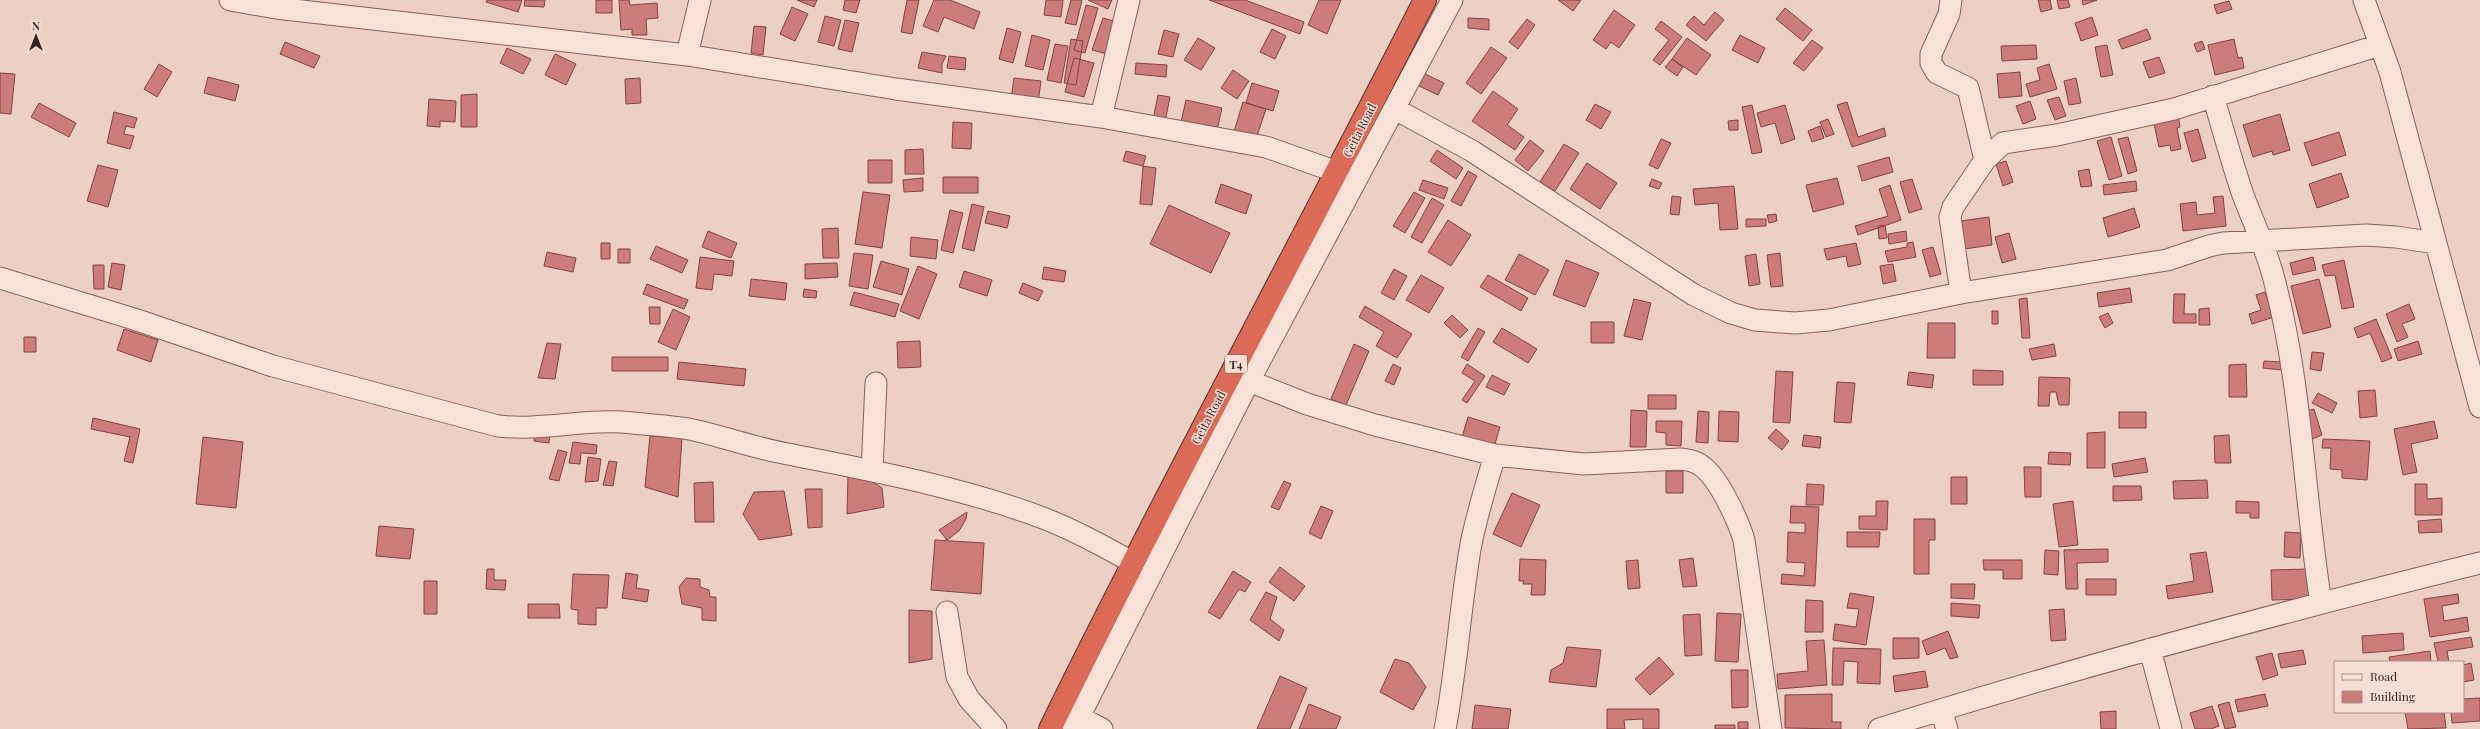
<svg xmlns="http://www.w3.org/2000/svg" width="2480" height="729" viewBox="0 0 2480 729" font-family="'Playfair Display',serif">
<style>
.building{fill:#cb7c7b;stroke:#874142}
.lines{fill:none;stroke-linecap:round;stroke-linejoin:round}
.street-casing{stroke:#88615b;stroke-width:23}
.highway-casing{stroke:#56312f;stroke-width:24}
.street{stroke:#f8e1d7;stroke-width:21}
.highway{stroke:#db6b57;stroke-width:22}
.labels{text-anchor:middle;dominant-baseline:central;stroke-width:3;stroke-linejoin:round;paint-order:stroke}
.shield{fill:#f5ded4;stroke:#715a55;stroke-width:1}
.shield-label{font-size:11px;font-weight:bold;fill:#38211f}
.street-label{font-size:12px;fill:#38211f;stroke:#f5ded4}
</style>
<rect width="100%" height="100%" fill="#edd0c4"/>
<path class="building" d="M487,0h35l-4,12 -32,-10z
M525,0h20l-1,7 -20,-1z
M596,0h16v13h-16z
M619,0h10l1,5 27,-2 1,15 -12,1 1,16h-15v-6l-11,1z
M797,0h20l-3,7z
M845,0h15l-4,13 -13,-3z
M907,0h12l-7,34 -11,-2z
M934,0h16l30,12 -6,17 -30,-12 -6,15 -15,-6z
M1046,0h17l-2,17 -17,-2z
M1071,0h11l-6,25 -11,-2z
M1088,0h24l-4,9z
M1209,0h36l59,22 -4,12z
M1319,0h22l-14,34 -19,-9z
M1558,0h23l-8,11z
M2038,0h12l2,9 -11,3z
M2057,0h11l2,7 -11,2z
M2082,0h15l-14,5z
M2229,1l3,8 -15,5 -3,-9z
M1086,5l12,3 -13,45 -11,-3z
M792,7l16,7 -13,27 -15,-7z
M1785,8l27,22 -9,11 -27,-22z
M1614,10l21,15 -16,23 -8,-6 -5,7 -13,-9z
M1715,12l9,8 -18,21 -20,-16 8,-9 10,9z
M825,16l16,4 -7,26 -16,-4z
M2092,17l6,18 -17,6 -6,-18z
M1103,18l14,4 -10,32 -15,-4z
M1468,18l21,1v11l-21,-2z
M1527,19l8,6 -17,24 -9,-7z
M845,20l14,3 -7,29 -14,-3z
M1661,21l21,16 -22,28 -7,-5 16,-20 -14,-11z
M754,26l12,1 -3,28 -12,-2z
M1007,28l14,4 -8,31 -14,-4z
M1272,29l14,7 -11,23 -15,-7z
M2147,29l4,10 -29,10 -4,-9z
M1164,30l15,4 -6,23 -15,-3z
M1032,35l18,5 -7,30 -18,-4z
M1740,35l25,13 -7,15 -26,-13z
M1198,38l17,10 -14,22 -17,-10z
M1687,38l24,17 -15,20 -24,-16z
M1071,39l12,2 -7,44 -12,-2z
M2234,39l4,19 4,-1 2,11 -29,7 -7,-30z
M1812,40l11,8 -19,23 -11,-8z
M2202,41l3,8 -8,3 -3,-8z
M285,42l35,14 -6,12 -34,-14z
M1055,44l13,2 -7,37 -14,-3z
M2036,45l1,14 -35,2 -1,-15z
M2107,45l6,30 -12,2 -6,-30z
M1491,47l16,11 -26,36 -15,-11z
M507,48l24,11 -8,15 -23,-11z
M922,52l24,4 -4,8v9l-24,-5z
M555,54l21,10 -10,21 -21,-10z
M949,56l17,2 -1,12 -18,-2z
M2159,57l6,16 -16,5 -6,-16z
M1074,58l20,5 -10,34 -19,-5z
M1672,59l11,8 -6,9 -12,-9z
M1136,63l31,2 -1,12 -31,-3z
M159,64l13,8 -15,25 -13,-8z
M2049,64l8,25 -27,8 -4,-13 14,-4 -3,-12z
M1233,70l16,11 -12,18 -16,-11z
M2020,72l2,24 -23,2 -2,-24z
M0,73l15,1 -4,40 -11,-1z
M1423,73l21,10 -6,12 -21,-10z
M208,77l31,8 -4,16 -31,-8z
M640,78l1,25 -15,1 -1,-25z
M1014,78l27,3 -3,22 -27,-4z
M2076,78l5,25 -12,2 -5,-24z
M1252,83l27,8 -6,20 -27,-8z
M1493,91l25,18 -11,16 17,12 -9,13 -43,-29z
M477,94v33h-16v-32z
M1158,95l12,2 -5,25 -12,-2z
M2059,97l7,19 -11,4 -8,-20z
M429,99l27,2 -1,21 -15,-1v6l-13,-1z
M1186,100l36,8 -5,22 -36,-8z
M2030,101l6,18 -13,5 -7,-18z
M1243,102l23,7 -11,33 -22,-7z
M1847,102l11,35 26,-9 2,8 -34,11 -15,-42z
M39,103l37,20 -7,14 -38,-20z
M1595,104l16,8 -10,17 -15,-9z
M1752,105l10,47 -10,2 -10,-47z
M1785,105l10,34 -14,5 -6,-21 -14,4 -4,-14z
M114,112l23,6 -3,10 -8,-2 -2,8 10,2 -4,13 -23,-6z
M2178,114l2,13 -3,1 4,21 -10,2 -1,-6 -11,2 -6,-28z
M2280,114l10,36 -17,5 -1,-4 -19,6 -10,-32z
M1828,119l6,15 -8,3 -6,-15z
M1738,120v10h-9l-1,-9z
M953,122l19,1 -1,26 -19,-1z
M1820,126l4,12 -12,4 -4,-11z
M2198,129l8,29 -14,4 -8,-29z
M2339,132l7,23 -34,11 -8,-23z
M2111,137l11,39 -13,4 -12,-39z
M2128,137l9,34 -9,3 -10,-35z
M1661,139l10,4 -13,26 -9,-4z
M1530,140l14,11 -16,20 -13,-11z
M1564,144l15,9 -24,38 -15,-9z
M923,149l1,25h-19v-24z
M1437,150l26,18 -7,11 -26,-18z
M1126,151l20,5 -3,10 -20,-5z
M1889,157l4,15 -31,9 -4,-15z
M868,160h24v23h-24z
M2006,161l7,21 -10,4 -7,-22z
M1587,163l30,20 -17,26 -30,-20z
M98,165l20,5 -10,37 -21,-6z
M1143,166l13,2 -4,37 -12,-1z
M2089,169l3,17 -11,1 -3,-16z
M1468,171l9,5 -16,30 -10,-5z
M2341,173l8,24 -32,11 -8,-24z
M943,177h35v16h-35z
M923,178v13l-19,1 -1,-12z
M1837,178l7,26 -31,8 -7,-27z
M1652,179l10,4 -3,6 -10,-3z
M1912,179l10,30 -13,4 -9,-31z
M1423,180l25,8 -4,11 -25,-9z
M2136,181l1,10 -33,4 -1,-10z
M1221,184l31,11 -6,19 -31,-11z
M1890,185l11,35 -43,15 -3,-9 33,-10 -9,-27z
M1734,186l4,43 -18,1 -2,-27 -23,2 -2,-16z
M863,192l27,3 -8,53 -27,-4z
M1414,192l11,6 -20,35 -12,-7z
M1672,196l9,1 -2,18 -9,-1z
M2223,196l3,30 -43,5 -3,-27 16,-2 1,13 18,-2 -2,-16z
M1432,198l12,7 -22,38 -11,-6z
M972,204l12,3 -10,44 -12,-3z
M1169,205l61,28 -19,40 -61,-29z
M2134,208l6,19 -32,10 -5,-19z
M950,210l13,3 -10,40 -12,-3z
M988,211l22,5 -3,12 -22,-5z
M1776,214l1,7 -8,2 -2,-8z
M1989,217l3,28 -28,4 -3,-28z
M1746,219h20v7l-20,1z
M1448,220l23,15 -20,31 -23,-14z
M1885,225l2,13 -8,1 -1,-13z
M838,228l1,30h-16l-1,-29z
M708,231l29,12 -6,15 -29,-11z
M1906,231l1,10 -18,3 -1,-10z
M2009,233l7,26 -14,4 -7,-26z
M911,237l27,3 -2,19 -26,-3z
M1913,242l3,15 -28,5 -3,-11 22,-4v-4z
M601,243h9v16h-9z
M1856,243l5,21 -13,3 -2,-11 -19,4 -3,-11z
M656,246l32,14 -6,13 -32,-14z
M1933,247l8,27 -11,3 -8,-27z
M618,249h12v14h-12z
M547,252l29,6 -3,14 -29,-6z
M854,253l19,2 -5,34 -19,-3z
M1780,253l3,33 -12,1 -4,-32z
M1519,254l30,16 -14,25 -30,-15z
M1756,254l4,30 -11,2 -4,-30z
M700,257l34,4 -2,15 -18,-2 -2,16 -16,-2z
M2313,257l3,13 -23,5 -3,-12z
M1566,260l33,13 -14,34 -32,-12z
M2344,260l10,47 -12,2 -7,-34 -10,1 -3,-11z
M881,261l28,8 -7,26 -29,-8z
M112,263l13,2 -4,25 -13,-3z
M837,263l1,14 -33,2v-15z
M1893,264l3,17 -13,3 -3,-18z
M93,265h11v24h-10z
M918,266l19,8 -18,45 -19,-8z
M1044,267l22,4 -2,11 -22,-3z
M1394,269l13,7 -13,24 -13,-7z
M964,271l28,9 -5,16 -28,-9z
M1421,275l23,13 -15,25 -23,-13z
M1488,275l40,23 -7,13 -41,-24z
M751,279l36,4 -2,17 -36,-4z
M2319,279l12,48 -28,7 -12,-48z
M1023,283l20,8 -5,10 -19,-8z
M647,284l41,16 -4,9 -41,-15z
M2130,288l2,14 -33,5 -2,-14z
M804,289l13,2 -1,7 -13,-1z
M854,292l45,12 -4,13 -45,-12z
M2265,292l9,25 -22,7 -3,-10 12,-4 -5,-15z
M2174,294h11l-1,20h12v9h-23z
M2027,298l3,40h-8l-3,-39z
M1634,299l17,4 -9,37 -18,-4z
M2409,304l6,15 -13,5 6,13 -11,5 -11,-28z
M1365,306l47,28 -15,24 -21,-12 8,-14 -25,-15z
M649,307h11v17h-10z
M2209,308l1,17h-11v-16z
M673,309l17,8 -14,33 -18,-8z
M1992,311h6v13h-6z
M2108,313l5,10 -8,5 -6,-11z
M1452,315l16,15 -8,8 -16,-15z
M2376,319l16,39 -10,4 -12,-29 -12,5 -4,-10z
M1591,322h23v21h-23z
M1928,323h27v35h-28z
M1478,328l7,4 -17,29 -7,-4z
M1502,328l35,21 -9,14 -35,-21z
M124,329l34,11 -7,22 -34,-12z
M24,337h12v15h-12z
M920,341l1,26 -23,1 -1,-26z
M2418,341l4,13 -24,7 -4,-12z
M547,343l14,1 -6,35 -17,-1z
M1354,344l15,7 -23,54 -15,-6z
M2054,344l2,12 -24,4 -3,-11z
M2312,352l12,1 -3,18 -11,-2z
M612,357h56v14h-56z
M2264,361l18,1v8l-19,-2z
M679,362l67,7 -2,17 -67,-7z
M1393,364l8,4 -7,17 -9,-4z
M1467,364l18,12 -18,27 -5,-3 13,-19 -13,-8z
M2246,364l1,33h-18v-32z
M1973,370l30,1v14h-30z
M1776,371l17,1 -3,51 -17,-1z
M1909,372l25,3 -2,13 -25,-3z
M1492,375l18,9 -6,11 -18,-8z
M2039,377l31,1 -1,27h-10l-3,-13h-6l-1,14h-11z
M1837,382l18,1 -4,40 -17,-1z
M2375,390l2,26 -17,2 -2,-27z
M2318,393l19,10 -5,10 -20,-10z
M1648,395h28v14h-28z
M2314,409l8,26 -10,4 -8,-27z
M1631,410l16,1 -1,36h-16z
M1698,411l11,1 -1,31 -12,-1z
M1719,411l20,1 -1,30 -20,-1z
M2119,412h27v16h-27z
M1468,417l32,10 -6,20 -32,-10z
M93,418l47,11 -7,34 -9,-2 6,-24 -39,-8z
M1656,421h26l-1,25 -15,-1v-12l-10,-1z
M2434,421l4,17 -27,6 6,28 -14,3 -9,-46z
M1776,429l13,12 -7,9 -14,-12z
M536,430l14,2 -1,11 -15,-2z
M2105,432v36h-18v-35z
M1804,435l17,2 -1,11 -18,-2z
M2229,435l2,28h-16l-1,-27z
M650,436l32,2 -4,59 -33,-10z
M203,437l40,5 -7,66 -40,-4z
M2323,439l47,2 -3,39 -25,-2v-8l-12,-1 1,-21h-9z
M573,442l24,3 -1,9 -15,-1 -1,11 -11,-1z
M558,450l9,2 -8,29 -10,-2z
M2049,452l22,1 -1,12 -22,-1z
M588,457l13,2 -3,22 -13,1z
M2145,458l3,14 -34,5 -2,-13z
M609,461l8,1 -4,24 -10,-1z
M2024,467h17v30h-16z
M1666,471h17v22h-17z
M848,475l23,6 11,7 2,19 -37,7z
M1951,477h16v27h-16z
M2207,480l1,18 -34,1 -1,-18z
M1284,481l7,3 -12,26 -8,-3z
M713,482l1,40h-19l-1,-39z
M1807,484l17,1 -1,20h-17z
M2415,484h12v15l15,-1v17h-27z
M2113,486h28l1,14 -29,1z
M805,489h17v38l-14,1z
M784,491l8,44 -33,5 -16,-26 11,-22z
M1512,493l28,12 -19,42 -28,-13z
M1876,501h12l-1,29 -28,-1v-13h17z
M2073,501l5,44 -19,2 -6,-43z
M2236,501l23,1v16h-9v-5h-14z
M1321,506l12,5 -12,28 -12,-6z
M1791,506l28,1 -4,79 -34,-2 1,-10 22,2 1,-13 -18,-1 1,-30 17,1v-10h-15z
M967,512l-1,7 -7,12 -12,9 -8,-10z
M1914,519h21v21h-6v34h-15z
M2441,519l1,13 -23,1 -1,-12z
M379,526l35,3 -4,30 -34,-3z
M1847,532h33l-1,15h-32z
M2285,532l16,1 -1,25 -16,-1z
M935,540l49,3 -3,51 -50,-4z
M2108,549v13l-31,1 1,26h-12l-2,-39z
M2045,550l14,1 -1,24 -14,-1z
M2206,552l7,40 -45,7 -2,-13 28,-5 -4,-27z
M1693,558l4,28 -14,1 -4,-27z
M1520,559l26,1 -1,35h-14l1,-11h-9l1,-3h-5z
M1638,560l2,28 -12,1 -2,-28z
M1983,560h39v19h-19v-9h-19z
M1280,567l25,19 -11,15 -25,-19z
M487,569h7v11h12l-1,10 -19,-1z
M2309,569l1,30 -38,1 -1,-30z
M1233,571l18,11 -6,10 -6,-3 -19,30 -12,-7z
M626,573l12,2 -2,13 13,2 -2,12 -25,-4z
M573,574l36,1 -2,33h-11v17l-18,-1v-14l-7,-1z
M686,578l14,1v8l9,3 1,7h6v24l-14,-1v-12l-20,-4 -3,-17z
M2086,579h30v16h-30z
M424,581h13v33h-13z
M1951,584h24l-1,15 -23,-1z
M1266,592l11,5 -7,22 14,11 -5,11 -29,-21z
M1850,593l24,4 -8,48 -33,-5 2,-16 21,3 3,-18 -12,-1z
M2458,594l1,9 -17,3 2,15 23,-4 2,14 -39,6 -6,-38z
M1806,600l17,1v31h-18z
M1951,603l29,2 -1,13 -28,-2z
M528,604h31l1,14h-32z
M2064,609l2,31 -15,1 -2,-31z
M909,610l23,1v48l-23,4z
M1717,613l24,1 -3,48 -23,-1z
M1700,614l2,41 -17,1 -2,-41z
M1948,631l10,26 -8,2 -5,-11 -18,7 -5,-14z
M2403,633l1,17 -41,3 -1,-17z
M2471,637l2,10 -26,4 2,11h-11l-4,-19z
M1893,638h26v20l-26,1z
M1824,640l3,45 -49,4 -1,-15 31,-3 -2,-30z
M1567,647l34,3 -5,37 -47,-5 2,-12 12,-7z
M1833,648l48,1 -1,35 -23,-1 1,-21 -14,-1 -1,24h-11z
M2303,650l3,14 -25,4 -3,-14z
M2430,651l1,11h-41l-1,-5z
M2272,653l6,22 -15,5 -7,-23z
M1659,657l15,17 -24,21 -15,-16z
M1395,659l14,4 17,24 -13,23 -33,-18z
M2471,663l3,17 -11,2v-17z
M1731,670h17v37l-16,1z
M1925,671l3,16 -33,5 -2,-16z
M1280,676l27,12 -17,41h-33z
M1832,694v28h9v7l-56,-1v-33z
M2265,694l3,12 -30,6 -3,-12z
M2480,698v23l-28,2 -1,-11h12v-13z
M2229,702l7,25 -11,2 -7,-24z
M1309,704l32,13 -5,12h-37z
M1475,705l36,4 -3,20h-36z
M2212,706l7,20 -8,3h-16l-5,-16z
M1607,709h52v20h-16v-10l-19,1 1,9h-18z
M2116,711v18h-15l-1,-17z
M2405,712h39l2,16 -38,1z
M1738,722h10v7h-10z
M1715,725h20v4h-20z"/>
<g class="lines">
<g class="street-casing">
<path id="street" d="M230,0l46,8 411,47 209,34 205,28 165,30 71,25
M1951,0l-2,14 -18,40v9l6,10 31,15 17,72
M2364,0l26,72 90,335
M687,55l13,-55
M2213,96c10,33 19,67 30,99 11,29 25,58 32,88 27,104 29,213 46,320
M1395,109l77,42 222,144 37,18 24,7 40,3 34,-3 132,-27 206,-33 42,-14 14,-3 143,-8 30,2 40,6
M1101,117l28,-117
M0,278l134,41 139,47 225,60c45,5 90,-8 135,-3 18,2 38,3 56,6 33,7 65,19 99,25 85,17 173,33 255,64 31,12 60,28 89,44
M1961,293l-11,-76 3,-10 32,-47 18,-17 54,-8 117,-26 206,-64
M1249,381l58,23 68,21 120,30 89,9 96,-5c9,1 16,2 23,8 16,12 35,53 41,73l27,189
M872,471l4,-88
M947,612l10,65 12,22 27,30
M2150,649l21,80
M1941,710l6,19
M1079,717l23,12
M1073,729l176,-348 203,-381
M1445,729c12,-61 15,-123 26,-185 6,-30 15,-59 24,-89
M1879,729c198,-62 399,-116 601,-166"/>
</g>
<g class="highway-casing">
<path id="highway" d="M1050,729c120,-245 251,-485 375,-729"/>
</g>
<use href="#street" class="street"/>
<use href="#highway" class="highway"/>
</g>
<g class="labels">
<rect class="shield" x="1225" y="355" width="22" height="18" rx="3"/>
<g class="shield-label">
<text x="1236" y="364">T4</text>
</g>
<g class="street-label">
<text transform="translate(1359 130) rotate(-63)">Geita Road</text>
<text transform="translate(1208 417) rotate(-62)">Geita Road</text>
</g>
</g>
<rect x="2334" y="661" width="130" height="52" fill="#f5ded4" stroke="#a9928c"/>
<rect x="2342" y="674" width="20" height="6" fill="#f8e1d7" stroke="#a9928c"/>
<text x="2370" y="681" font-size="12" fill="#38211f">Road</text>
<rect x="2342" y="691" width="20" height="12" fill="#cb7c7b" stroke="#a9928c"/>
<text x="2370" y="701" font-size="12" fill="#38211f">Building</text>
<g transform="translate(36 36)" stroke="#f5ded4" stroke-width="3" paint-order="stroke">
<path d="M0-3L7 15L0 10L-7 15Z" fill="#38211f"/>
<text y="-6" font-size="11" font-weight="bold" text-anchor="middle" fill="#38211f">N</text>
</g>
</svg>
